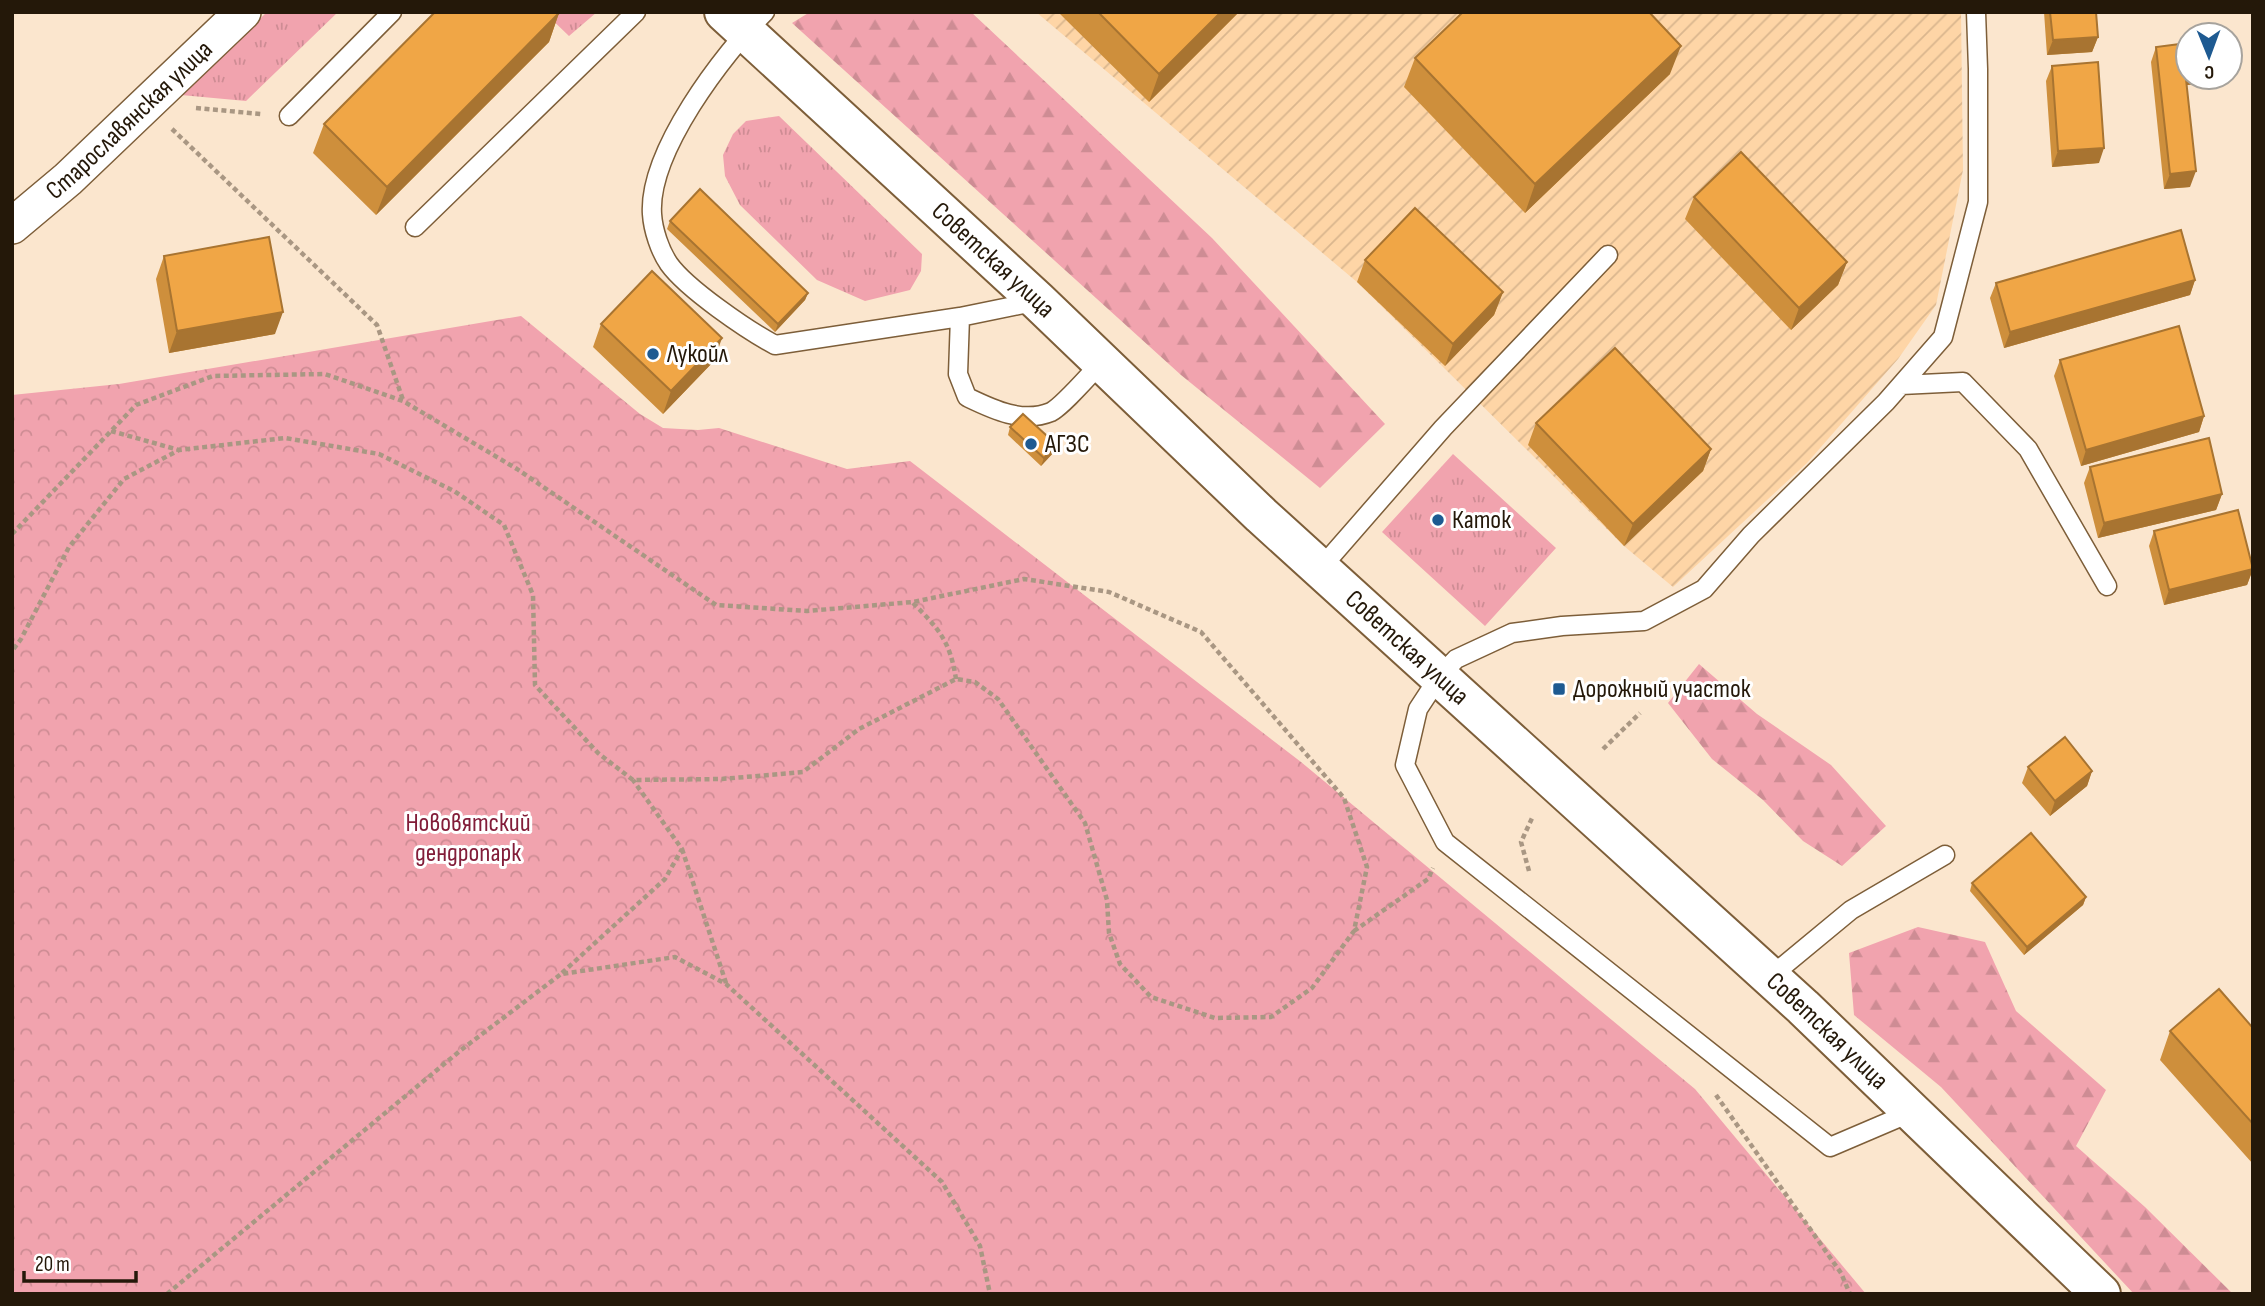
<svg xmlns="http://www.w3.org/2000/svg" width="2265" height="1306" viewBox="0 0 2265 1306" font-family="'Sofia Sans Condensed',sans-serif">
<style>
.industrial{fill:url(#industrial-furrows)}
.grass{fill:url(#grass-tufts)}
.forest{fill:url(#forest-firs)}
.park{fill:url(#park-crowns)}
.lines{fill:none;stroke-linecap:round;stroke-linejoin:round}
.service-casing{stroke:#7d5e39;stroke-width:21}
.minor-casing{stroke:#7d5e39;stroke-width:38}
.primary-casing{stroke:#7d5e39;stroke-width:42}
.path{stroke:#a99783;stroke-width:4.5;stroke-dasharray:5 3.5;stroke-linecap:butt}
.service{stroke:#fff;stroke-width:18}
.minor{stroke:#fff;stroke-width:35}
.primary{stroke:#fff;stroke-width:38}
.wall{fill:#ce8f3c}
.shaded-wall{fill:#a87431}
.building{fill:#f0a646;stroke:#a87431;stroke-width:2}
.poi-dot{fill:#1e5a91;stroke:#fff;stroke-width:2.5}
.labels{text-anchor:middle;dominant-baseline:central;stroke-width:6;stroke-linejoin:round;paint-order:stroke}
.street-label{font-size:26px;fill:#241809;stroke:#fff}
.poi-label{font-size:26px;fill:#241809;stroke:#fff;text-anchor:start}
.park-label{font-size:26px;fill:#821d39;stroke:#fff}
</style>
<defs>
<pattern id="industrial-furrows" width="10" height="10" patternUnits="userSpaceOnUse" patternTransform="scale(1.75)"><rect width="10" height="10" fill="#fed5a6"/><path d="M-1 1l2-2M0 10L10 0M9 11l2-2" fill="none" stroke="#dab68e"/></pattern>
<pattern id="grass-tufts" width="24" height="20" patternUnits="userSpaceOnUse" patternTransform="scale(1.75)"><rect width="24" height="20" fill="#f1a3ae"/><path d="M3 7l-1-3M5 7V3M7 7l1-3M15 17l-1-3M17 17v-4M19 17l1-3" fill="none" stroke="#ce8c94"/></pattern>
<pattern id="forest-firs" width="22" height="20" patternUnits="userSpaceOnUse" patternTransform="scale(1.75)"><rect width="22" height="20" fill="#f1a3ae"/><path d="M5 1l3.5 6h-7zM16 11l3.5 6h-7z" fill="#ce8c94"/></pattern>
<pattern id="park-crowns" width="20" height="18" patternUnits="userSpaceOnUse" patternTransform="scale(1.75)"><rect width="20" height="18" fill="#f1a3ae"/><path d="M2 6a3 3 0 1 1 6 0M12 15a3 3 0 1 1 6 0" fill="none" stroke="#ce8c94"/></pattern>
</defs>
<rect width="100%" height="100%" fill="#fbe6ce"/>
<path class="industrial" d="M1036,12h925l2,158 -27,135 -38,54 -91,104 -134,124 -49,-41 -267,-264z"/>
<path class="grass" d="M267,12h71l-92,89 -65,-6z
M544,12h53l-28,24z
M779,116l143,138 -1,17 -11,19 -45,11 -48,-21 -77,-75 -15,-29 -2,-21 10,-21 13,-13z
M1453,454l103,94 -71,78 -103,-94z"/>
<path class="forest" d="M810,12h161l241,226 173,186 -65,64 -139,-113 -389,-352z
M1699,664l58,50 74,51 55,61 -44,40 -39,-25 -40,-41 -51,-41 -44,-56z
M1918,927l67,15 31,69 90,79 -30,56 69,61 88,87h-99l-193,-207 -87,-72 -5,-62z"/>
<path class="park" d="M521,316l119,98 23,14 35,2 21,-2 128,41 63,-8 391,301 394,327 171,205h-1854v-899l107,-11z"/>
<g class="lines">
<g class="service-casing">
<path id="service" d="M765,12c-42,42 -117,140 -113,202 1,16 8,37 17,50 18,25 78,66 106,81l185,-28 78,-16
M289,116l103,-104
M415,227l221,-215
M960,317l-2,57 9,23c25,12 55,27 84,15 12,-6 40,-39 51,-50
M1901,385l62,-3 65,67 79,137
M1320,569l123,-141 165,-173
M1770,977l81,-67 94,-55
M1912,1112l-82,35 -385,-305 -40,-77 13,-56 21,-32 17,-18 56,-26 50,-7 82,-5 60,-32 47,-54 135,-133 57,-65 35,-135v-133l-2,-57"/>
</g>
<g class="minor-casing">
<g id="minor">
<path id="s1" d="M12,226l56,-47 175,-167"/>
</g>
</g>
<g class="primary-casing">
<g id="primary">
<path id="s2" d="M724,12l314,289 223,214 542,492 298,287"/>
</g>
</g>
<path class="path" d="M196,108l65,6
M172,129l205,196 26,75
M111,431l68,19
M12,534l124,-129 77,-29 112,-2 78,27 114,68 199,136 91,6 106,-9 111,-23 85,13 92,40 143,166 23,69 -13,64 -42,57 -41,29 -56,1 -64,-21 -31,-33 -11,-31 -2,-33 -22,-77 -87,-124 -23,-17 -19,-3 -97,50 -56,43 -81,7 -89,1 -35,-27 -63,-68 -2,-90 -29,-70 -50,-34 -75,-37 -94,-16 -106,12 -55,29 -55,68 -48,92 -9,12
M913,603c26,26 37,38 43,76
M1603,749l37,-36
M682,849l44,134
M1529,871l-8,-29 12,-26
M1354,931l74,-52 5,-11
M562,973l103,-94 17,-30 -49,-69
M1716,1095l125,178 9,21
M167,1294l294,-244 100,-76 114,-17 51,27 216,198 38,64 10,48"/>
<use href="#service" class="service"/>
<use href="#minor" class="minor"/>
<use href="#primary" class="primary"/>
</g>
<path class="wall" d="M1058,12h181l-90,90z
M2044,12h52l2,25 -6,15 -45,3z
M559,13l-10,29 -173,173 -63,-62 11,-29z
M2156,47l40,37 -10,1 4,102 -26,2 -13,-127z
M1415,58l255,16 -145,139 -121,-126z
M2052,66l47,97 -47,4 -6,-86z
M1694,197l153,65 -9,23 -47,45 -106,-111z
M670,221l138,72 -3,7 -30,32 -108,-103z
M164,256l111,78 -106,19 -13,-74z
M1365,260l138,32 -9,23 -49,51 -88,-84z
M2195,280l-5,15 -186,53 -14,-50 6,-15z
M601,324l113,37 -51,53 -70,-67z
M2060,360l144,56 -5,16 -118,34 -27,-90z
M1536,423l175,26 -8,22 -79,75 -96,-101z
M1010,427l44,25 -13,14 -33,-31z
M2090,467l132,27 -6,16 -118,28 -14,-55z
M2154,531l99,38 -6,16 -83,20 -15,-59z
M2028,767l64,4 -5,15 -37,30 -28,-33z
M1972,883l114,14 -3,8 -59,50 -54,-64z
M2253,1028v136l-93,-104 10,-29z"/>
<path class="shaded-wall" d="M1221,12h18l-90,90 10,-28z
M559,13l-10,29 -173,173 11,-28z
M2098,37l-6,15 -45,3 6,-15z
M1681,46l-11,28 -145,139 10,-29z
M2185,70h3v7h10l-2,7 -17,2z
M2104,148l-5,15 -47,4 6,-16z
M2196,171l-6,16 -26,2 6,-15z
M1847,262l-9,23 -47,45 8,-22z
M2195,280l-5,15 -186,53 6,-16z
M1503,292l-9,23 -49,51 8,-22z
M808,293l-3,7 -30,32 3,-8z
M283,312l-8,22 -106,19 8,-22z
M722,338l-8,23 -51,53 8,-23z
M2204,416l-5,16 -118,34 5,-16z
M1057,445l-3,7 -13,14 3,-8z
M1711,449l-8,22 -79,75 9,-22z
M2222,494l-6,16 -118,28 6,-15z
M2253,569l-6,16 -83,20 5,-15z
M2092,771l-5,15 -37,30 5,-15z
M2086,897l-3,8 -59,50 3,-8z"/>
<path class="building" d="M435,12l124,1 -172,174 -63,-63z
M1098,12h123l-62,62z
M1463,12h186l32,34 -146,138 -120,-126z
M2050,12h46l2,25 -45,3z
M2188,43v27h-3l11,101 -26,3 -14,-127z
M2098,62l6,86 -46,3 -6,-85z
M1741,152l106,110 -48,46 -105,-111z
M700,189l108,104 -30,31 -108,-103z
M1415,208l88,84 -50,52 -88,-84z
M2181,230l14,50 -185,52 -14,-49z
M269,237l14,75 -106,19 -13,-75z
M652,271l70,67 -51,53 -70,-67z
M2179,326l25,90 -118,34 -26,-90z
M1615,348l96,101 -78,75 -97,-101z
M1023,414l34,31 -13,13 -34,-31z
M2209,438l13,56 -118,29 -14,-56z
M2238,510l15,59 -84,21 -15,-59z
M2065,737l27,34 -37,30 -27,-34z
M2031,833l55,64 -59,50 -55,-64z
M2219,989l34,39v96l-83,-93z"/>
<g class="poi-dot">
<circle cx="653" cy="354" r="7"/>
<circle cx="1031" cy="444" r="7"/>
<circle cx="1438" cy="520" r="7"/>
<rect x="1552" y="682" width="14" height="14" rx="3.5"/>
</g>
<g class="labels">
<g class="street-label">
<text stroke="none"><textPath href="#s1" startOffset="158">Старославянская улица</textPath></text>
<text stroke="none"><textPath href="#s2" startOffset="366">Советская улица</textPath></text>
<text stroke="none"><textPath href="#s2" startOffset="933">Советская улица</textPath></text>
<text stroke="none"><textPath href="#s2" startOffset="1502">Советская улица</textPath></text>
</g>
<g class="poi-label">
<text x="667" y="354">Лукойл</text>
<text x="1045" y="444">АГЗС</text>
<text x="1452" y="520">Каток</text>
<text x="1573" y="689">Дорожный участок</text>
</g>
<g class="park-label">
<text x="468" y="823">Нововятский<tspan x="468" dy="30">дендропарк</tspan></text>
</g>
</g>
<rect width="2265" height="1306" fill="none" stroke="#241809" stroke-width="28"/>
<g transform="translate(2209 56) rotate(179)"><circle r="33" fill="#ffffff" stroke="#a7a39d" stroke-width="2"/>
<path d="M0-5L12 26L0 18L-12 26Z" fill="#1e5a91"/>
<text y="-10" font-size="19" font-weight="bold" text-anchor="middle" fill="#241809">С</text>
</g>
<path d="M24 1271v10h112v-10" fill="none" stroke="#241809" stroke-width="3.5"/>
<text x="35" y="1271" font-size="21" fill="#241809" stroke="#ffffff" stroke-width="5" paint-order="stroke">20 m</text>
</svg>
